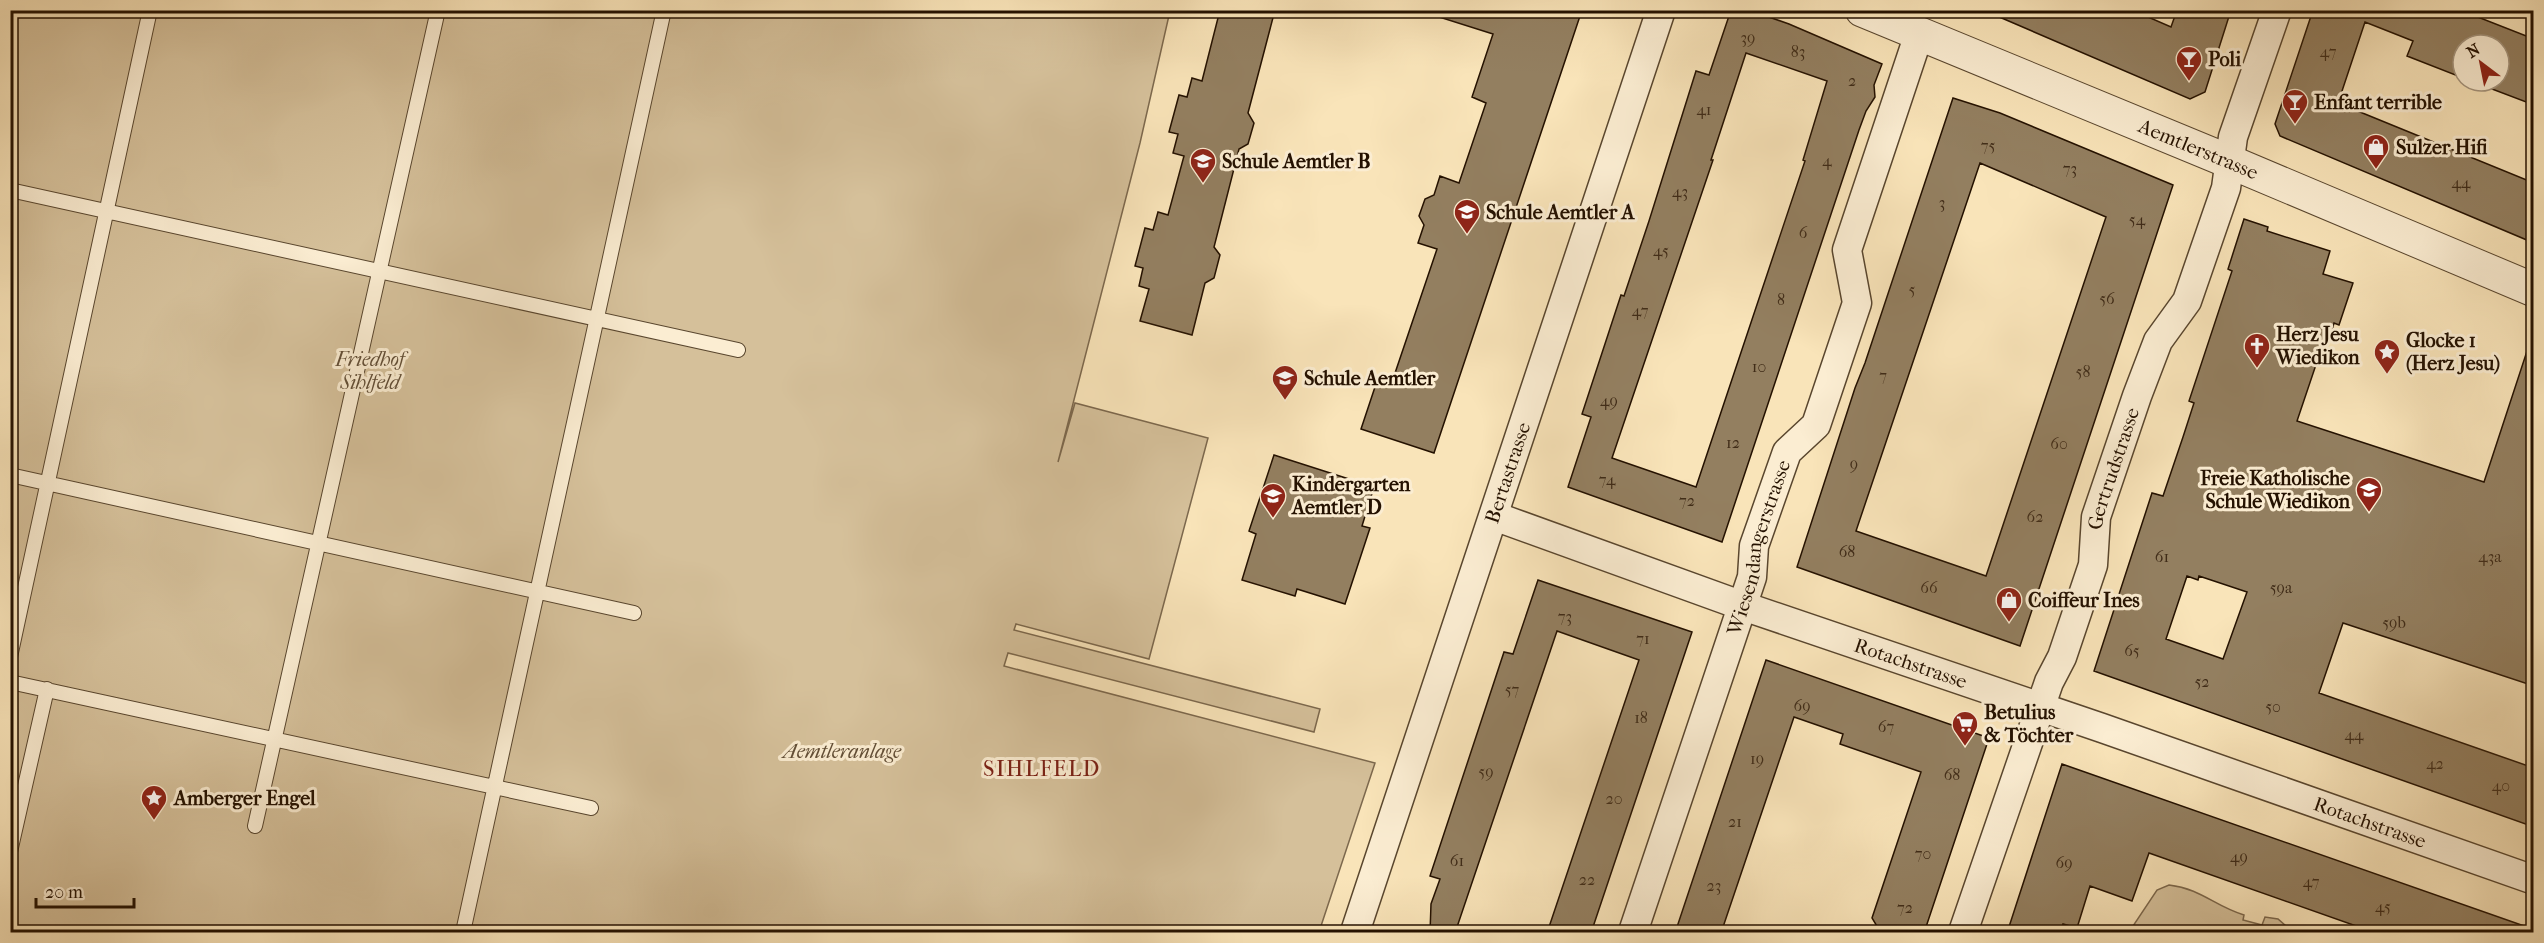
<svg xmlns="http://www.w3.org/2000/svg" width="2544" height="943" viewBox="0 0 2544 943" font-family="'IM FELL French Canon',serif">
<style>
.green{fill:#d5c09a;stroke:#7c684d;stroke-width:1.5}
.building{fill:#937f60;stroke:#241100;stroke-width:1.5;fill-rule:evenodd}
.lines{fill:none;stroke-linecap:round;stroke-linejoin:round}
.service-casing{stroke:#59462e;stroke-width:16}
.minor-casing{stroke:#59462e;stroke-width:31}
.tertiary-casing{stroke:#59462e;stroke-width:35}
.service{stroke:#fbedd2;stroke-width:14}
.minor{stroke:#fbedd2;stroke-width:28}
.tertiary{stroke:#fbedd2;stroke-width:33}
.labels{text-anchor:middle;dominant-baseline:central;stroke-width:6;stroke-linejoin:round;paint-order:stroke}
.number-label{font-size:16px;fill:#402c18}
.poi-label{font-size:20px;font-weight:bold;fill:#241100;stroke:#fbedd2;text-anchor:start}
.street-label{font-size:20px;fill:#241100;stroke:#fbedd2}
.park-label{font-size:20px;font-style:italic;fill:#624e36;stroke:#fbedd2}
.quarter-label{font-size:22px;letter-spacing:1.5px;fill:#7a1f14;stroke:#fbedd2}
</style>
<rect width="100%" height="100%" fill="#f9e4b9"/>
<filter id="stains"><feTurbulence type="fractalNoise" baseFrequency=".00333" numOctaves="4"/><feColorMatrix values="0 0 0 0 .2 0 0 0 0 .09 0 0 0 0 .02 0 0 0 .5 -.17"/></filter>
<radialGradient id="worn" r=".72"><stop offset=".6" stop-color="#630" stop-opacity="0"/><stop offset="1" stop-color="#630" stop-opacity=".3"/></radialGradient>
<path class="green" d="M10,11h1160l-30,132 -82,319 17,-59 133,35 -59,221 -133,-35 -2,6 306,79 -6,23 -306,-79 -4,13 371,97 -56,169h-1308z
M2169,885c33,4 45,21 75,30l-1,5 19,5 3,-8 13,2 15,13h-164l28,-42z"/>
<path class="building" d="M1220,10h55l-27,103 6,10 -6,21 -9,5 -25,98 6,8 -6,23 -9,5 -13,52 -52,-14 9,-32 -10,-3 4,-18 -8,-2 10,-38 8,2 5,-18 10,3 16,-59 -11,-3 5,-19 -9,-2 10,-37 8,2 5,-19 10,3z
M1437,10h145l-148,443 -73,-24 18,-54 14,4 44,-130 -19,-6 6,-18 -5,-9 6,-17 9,-4 6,-19 19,7 27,-80 -14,-6 21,-63 -57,-18z
M1731,10h18l40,14 93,40 -8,21 1,12 -9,14 -7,19 -137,412 -154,-55 23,-70 -9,-3 39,-119 3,1 25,-75 47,-150 13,4zM1746,53l81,28 -24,79 2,1 -109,326 -84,-29 101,-298h-2z
M1983,10h149l39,17 6,-17h54l-26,82 -15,7z
M2313,10h147l74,29v66l-63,-24h28v-36h-36v33l-56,-22 6,-15 -48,-19 -27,81 196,80v60l-254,-107 -5,-12z
M1953,98l47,15 173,72 -153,461 -223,-79 58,-179 10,-25zM1980,163l126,54 -120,359 -130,-45z
M2244,219l24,8 -1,4 63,20 -7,23 30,9 -14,42 -5,-2 -4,14 -4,-2 -29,86 187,61 44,-134 6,1v337l-191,-63 -24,70 215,75v59l-440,-156 58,-178 11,3 20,-59 11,-34 -5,-2 43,-130 -4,-2zM2187,576l11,4 1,-4 48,16 -24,67 -57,-20z
M1274,455l100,32 -12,39 8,2 -25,76 -48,-15 -2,7 -53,-16 14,-46 -7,-3z
M1538,580l154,52 -101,301h-44l92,-273 -82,-29 -102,302h-25l1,-29 9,-25 -10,-3 74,-224 9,2z
M1766,660l223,78 -65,195h-43l-9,-15 49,-146 -81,-28 3,-10 -49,-17 -73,216h-46z
M2062,764l468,164 -1,5h-153l-227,-80 -17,48 -42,-15 -13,42 -14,-4 -3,9h-53z"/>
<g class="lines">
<g class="service-casing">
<path id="service" d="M10,190l728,160
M10,475l624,138
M10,657l140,-647
M10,682l581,126
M255,826l183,-816
M10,852l37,-163
M463,932l201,-922"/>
</g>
<g class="minor-casing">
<g id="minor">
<path id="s1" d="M1494,516l249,90 359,122 432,152"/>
<path id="s2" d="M1355,932l306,-922"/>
<path id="s3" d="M1633,932l119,-355 2,-31 33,-94 29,-27 41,-122 -10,-53 72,-216"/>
<path id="s4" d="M1963,932l86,-250 13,-25 31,-92 3,-48 41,-121 21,-55 29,-40 39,-113 7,-51 44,-127"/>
</g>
</g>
<g class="tertiary-casing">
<g id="tertiary">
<path id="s5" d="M1862,10l366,151 306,129"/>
</g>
</g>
<use href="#service" class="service"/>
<use href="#minor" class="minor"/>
<use href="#tertiary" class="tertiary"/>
</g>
<defs>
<g id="bar-pin" transform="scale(1.35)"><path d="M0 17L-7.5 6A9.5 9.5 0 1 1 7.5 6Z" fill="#8f2418" stroke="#fbedd2"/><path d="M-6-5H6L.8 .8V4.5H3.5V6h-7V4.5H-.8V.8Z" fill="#fff"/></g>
<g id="shop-pin" transform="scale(1.35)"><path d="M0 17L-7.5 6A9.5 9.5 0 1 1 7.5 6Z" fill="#8f2418" stroke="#fbedd2"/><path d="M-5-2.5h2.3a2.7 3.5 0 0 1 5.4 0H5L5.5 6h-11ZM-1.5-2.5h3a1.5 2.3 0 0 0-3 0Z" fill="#fff"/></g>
<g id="school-pin" transform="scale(1.35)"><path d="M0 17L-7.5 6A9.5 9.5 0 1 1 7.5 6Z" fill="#8f2418" stroke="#fbedd2"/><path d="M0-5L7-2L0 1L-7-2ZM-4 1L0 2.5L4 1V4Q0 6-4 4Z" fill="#fff"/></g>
<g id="church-pin" transform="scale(1.35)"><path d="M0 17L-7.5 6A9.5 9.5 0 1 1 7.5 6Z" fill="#8f2418" stroke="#fbedd2"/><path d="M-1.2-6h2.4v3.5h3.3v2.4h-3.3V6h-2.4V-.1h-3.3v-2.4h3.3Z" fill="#fff"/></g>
<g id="sight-pin" transform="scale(1.35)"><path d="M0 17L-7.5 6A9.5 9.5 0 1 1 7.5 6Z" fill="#8f2418" stroke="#fbedd2"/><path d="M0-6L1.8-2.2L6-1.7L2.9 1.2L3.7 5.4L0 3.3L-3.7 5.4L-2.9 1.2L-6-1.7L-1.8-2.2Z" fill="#fff"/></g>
<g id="supermarket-pin" transform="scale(1.35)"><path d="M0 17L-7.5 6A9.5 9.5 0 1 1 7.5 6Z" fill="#8f2418" stroke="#fbedd2"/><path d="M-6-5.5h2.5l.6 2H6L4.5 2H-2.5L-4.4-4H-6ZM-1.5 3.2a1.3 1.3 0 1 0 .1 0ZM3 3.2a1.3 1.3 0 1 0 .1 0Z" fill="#fff"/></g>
</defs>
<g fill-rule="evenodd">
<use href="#bar-pin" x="2189" y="59"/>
<use href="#bar-pin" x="2295" y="102"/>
<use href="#shop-pin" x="2376" y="147"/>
<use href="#school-pin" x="1203" y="161"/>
<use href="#school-pin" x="1467" y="212"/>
<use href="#church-pin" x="2257" y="346"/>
<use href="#sight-pin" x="2387" y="352"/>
<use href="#school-pin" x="1285" y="378"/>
<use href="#school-pin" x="2369" y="490"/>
<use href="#school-pin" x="1273" y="496"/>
<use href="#shop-pin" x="2009" y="600"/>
<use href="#supermarket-pin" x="1965" y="724"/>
<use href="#sight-pin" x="154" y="798"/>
</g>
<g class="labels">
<g class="number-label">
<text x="1748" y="37">39</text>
<text x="1798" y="51">83</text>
<text x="2328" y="51">47</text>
<text x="1852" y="80">2</text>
<text x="1704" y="109">41</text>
<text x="1988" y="145">75</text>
<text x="1827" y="160">4</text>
<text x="2070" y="168">73</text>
<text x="2461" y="182">44</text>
<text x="1680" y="191">43</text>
<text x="1942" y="202">3</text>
<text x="2137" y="219">54</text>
<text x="1803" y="232">6</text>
<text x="1661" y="250">45</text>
<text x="1912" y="289">5</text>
<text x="2107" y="298">56</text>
<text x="1781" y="299">8</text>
<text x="1640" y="310">47</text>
<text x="1759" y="366">10</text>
<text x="2083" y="371">58</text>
<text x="1883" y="375">7</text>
<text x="1609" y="400">49</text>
<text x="1733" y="442">12</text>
<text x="2059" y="443">60</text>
<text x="1854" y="463">9</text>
<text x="1607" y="479">74</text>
<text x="1687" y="500">72</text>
<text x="2035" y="516">62</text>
<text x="1847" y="551">68</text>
<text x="2162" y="556">61</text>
<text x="2490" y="556">43a</text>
<text x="1929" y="587">66</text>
<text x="2281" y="587">59a</text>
<text x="1565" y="616">73</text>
<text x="2394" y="622">59b</text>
<text x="1643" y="638">71</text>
<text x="2132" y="650">65</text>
<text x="2202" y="681">52</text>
<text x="1512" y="689">57</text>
<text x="1802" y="705">69</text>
<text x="2273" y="706">50</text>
<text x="1641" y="717">18</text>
<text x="1886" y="726">67</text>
<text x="2354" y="734">44</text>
<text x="1757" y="758">19</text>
<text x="2435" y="763">42</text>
<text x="1486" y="771">59</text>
<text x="1952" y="774">68</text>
<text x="2501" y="785">40</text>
<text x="1614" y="798">20</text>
<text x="1735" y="821">21</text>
<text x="1923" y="853">70</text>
<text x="2239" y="856">49</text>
<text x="1457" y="860">61</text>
<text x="2064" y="862">69</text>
<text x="1587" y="879">22</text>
<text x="2311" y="881">47</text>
<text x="1714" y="885">23</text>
<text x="2383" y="906">45</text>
<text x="1905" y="907">72</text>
</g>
<g class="poi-label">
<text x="2208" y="59">Poli</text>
<text x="2314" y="102">Enfant terrible</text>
<text x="2396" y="147">Sulzer Hifi</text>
<text x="1222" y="161">Schule Aemtler B</text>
<text x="1486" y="212">Schule Aemtler A</text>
<text x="2276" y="334">Herz Jesu<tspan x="2276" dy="23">Wiedikon</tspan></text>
<text x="2406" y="340">Glocke 1<tspan x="2406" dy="23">(Herz Jesu)</tspan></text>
<text x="1304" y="378">Schule Aemtler</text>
<text x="2350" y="478" text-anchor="end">Freie Katholische<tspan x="2350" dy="23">Schule Wiedikon</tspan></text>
<text x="1292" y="484">Kindergarten<tspan x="1292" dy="23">Aemtler D</tspan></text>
<text x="2028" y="600">Coiffeur Ines</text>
<text x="1984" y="712">Betulius<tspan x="1984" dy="23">&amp; Töchter</tspan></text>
<text x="174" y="798">Amberger Engel</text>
</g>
<g class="street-label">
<text stroke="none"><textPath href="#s5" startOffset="364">Aemtlerstrasse</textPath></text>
<text stroke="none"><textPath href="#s4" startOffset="489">Gertrudstrasse</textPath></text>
<text stroke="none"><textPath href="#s2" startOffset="484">Bertastrasse</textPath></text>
<text stroke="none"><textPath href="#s3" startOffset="405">Wiesendangerstrasse</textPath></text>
<text stroke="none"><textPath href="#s1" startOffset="442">Rotachstrasse</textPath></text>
<text stroke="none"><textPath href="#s1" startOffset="928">Rotachstrasse</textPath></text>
</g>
<g class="park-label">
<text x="370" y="359">Friedhof<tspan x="370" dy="23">Sihlfeld</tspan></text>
<text x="842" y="751">Aemtleranlage</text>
</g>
<g class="quarter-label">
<text x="1042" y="769">SIHLFELD</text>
</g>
</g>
<rect width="2544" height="943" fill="none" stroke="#f9e4b9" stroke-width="36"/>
<rect x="12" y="12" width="2520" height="919" fill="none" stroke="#241100" stroke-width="3"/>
<rect x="18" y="18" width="2508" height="907" fill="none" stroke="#241100" stroke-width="1.5"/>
<g transform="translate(2481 63) rotate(328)"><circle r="28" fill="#fbedd2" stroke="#a5957e" stroke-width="1.5"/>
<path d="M0-4.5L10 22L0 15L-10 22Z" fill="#8f2418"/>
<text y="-9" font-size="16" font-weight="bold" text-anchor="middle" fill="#241100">N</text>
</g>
<path d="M36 898v9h98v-9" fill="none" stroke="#241100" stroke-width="3"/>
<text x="45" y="898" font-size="18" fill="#241100" stroke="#fbedd2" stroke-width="4.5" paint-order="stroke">20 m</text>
<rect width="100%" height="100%" filter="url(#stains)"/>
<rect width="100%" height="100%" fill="url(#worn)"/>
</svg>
